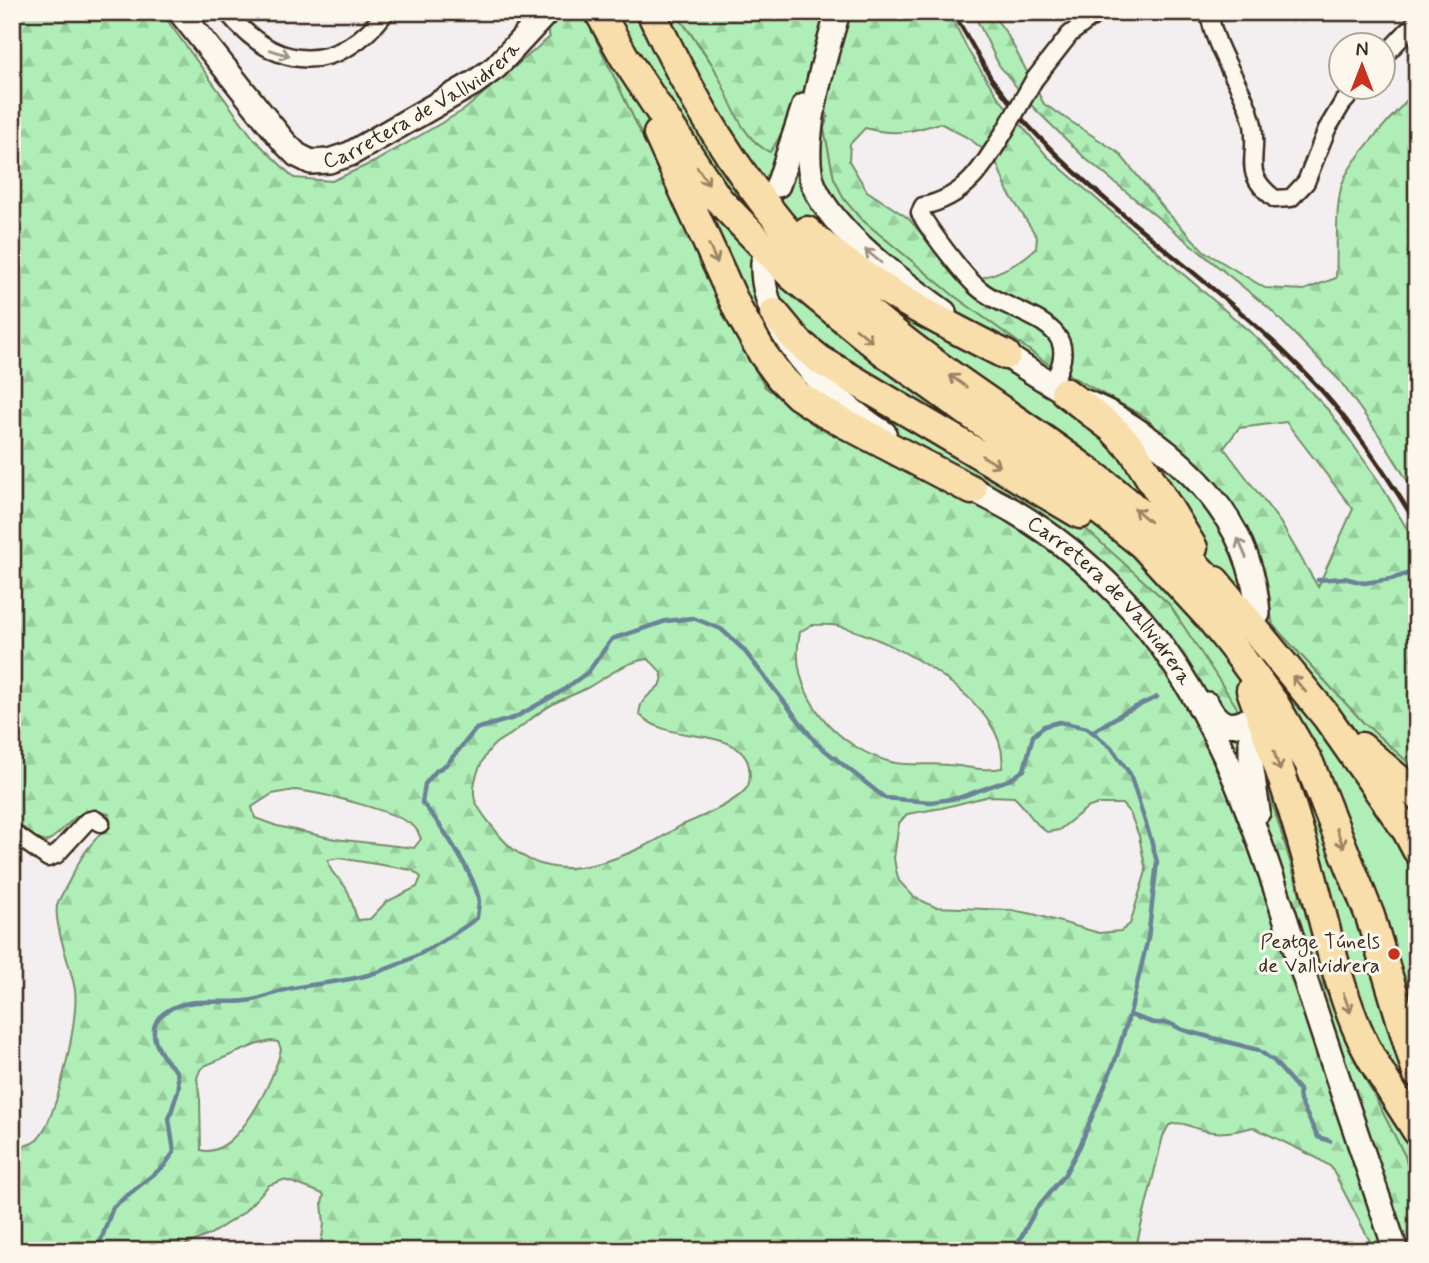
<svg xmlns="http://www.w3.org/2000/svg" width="1429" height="1263" viewBox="0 0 1429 1263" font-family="Mynerve,sans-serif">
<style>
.grass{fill:#afefb7;stroke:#758c6a;stroke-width:2}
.forest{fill:url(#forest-firs);stroke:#758c6a;stroke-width:2;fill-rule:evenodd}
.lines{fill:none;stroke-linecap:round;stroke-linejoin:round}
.stream{stroke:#6a8397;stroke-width:4.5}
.street-casing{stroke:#3b2a1e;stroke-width:21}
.secondary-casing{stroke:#3b2a1e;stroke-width:28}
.highway-casing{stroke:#3b2a1e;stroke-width:33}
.street{stroke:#fbf7ec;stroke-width:16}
.secondary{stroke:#fbf7ec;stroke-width:23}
.highway{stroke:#f8deab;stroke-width:28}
.rail{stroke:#3b2a1e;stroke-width:4.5}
.street-bridge-casing{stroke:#3b2a1e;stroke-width:21;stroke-linecap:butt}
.street-bridge{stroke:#fbf7ec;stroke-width:16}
.oneway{stroke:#9b9085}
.oneway2{stroke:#9a8464}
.poi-dot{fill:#c8321e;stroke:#fbf7ec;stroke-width:2.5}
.labels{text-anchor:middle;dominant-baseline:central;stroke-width:6;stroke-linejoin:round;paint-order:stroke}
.street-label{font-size:21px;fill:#3b2a1e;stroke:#fbf7ec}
.poi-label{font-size:21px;fill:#3b2a1e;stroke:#fbf7ec;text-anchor:end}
</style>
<defs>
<pattern id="forest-firs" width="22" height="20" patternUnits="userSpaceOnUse" patternTransform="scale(1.75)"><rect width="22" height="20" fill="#afefb7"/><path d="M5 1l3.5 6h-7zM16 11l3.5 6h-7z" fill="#97cd9d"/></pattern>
</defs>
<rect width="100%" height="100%" fill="#f3eeef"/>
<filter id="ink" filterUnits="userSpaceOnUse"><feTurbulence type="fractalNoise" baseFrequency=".0143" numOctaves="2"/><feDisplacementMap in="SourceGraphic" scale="14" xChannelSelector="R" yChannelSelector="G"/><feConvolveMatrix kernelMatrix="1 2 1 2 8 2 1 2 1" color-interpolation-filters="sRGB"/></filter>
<g filter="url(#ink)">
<path class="grass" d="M583,12h92l39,55 38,72 26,3 13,-33 12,-19 25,27 -4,11 10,50 10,21 16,19 93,77 91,66 101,56 81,78 31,55 16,75 91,98 53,47v434l-12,-48 -40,-78 -42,-94 -6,-33 -501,-528 -51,-36 -38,-68 -51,-112z"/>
<path class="forest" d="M12,12h149l93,127 40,39 38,3 42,-19 90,-52 86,-73 -11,-25h44l93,195 51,112 38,68 51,36 48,-16 11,-1 211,123 83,75 67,102 39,106 42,139 6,33 42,94 40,78 12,48v47h-42l-44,-84 -16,-10 -62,-30c-17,5 -34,8 -51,3 -13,-3 -20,-10 -33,-5l-6,11 -28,115h-815l4,-27 -2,-21 2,-8c-4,-3 -35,-14 -41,-15l-14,5 -26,28 -34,22 -22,9 -7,7h-168v-104c9,-1 18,-1 25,-7 20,-19 42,-122 38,-150 -4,-24 -21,-63 -18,-84 1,-6 6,-13 9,-19 6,-11 11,-23 18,-33 11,-16 20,-21 25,-40 -37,-10 -37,14 -63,28l-10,-3 -24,1zM811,625c9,0 18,-1 27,1 53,12 173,76 164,142 -19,4 -35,-2 -54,-3 -18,-2 -35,1 -53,-2 -58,-13 -109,-71 -95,-131zM648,659c31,26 4,27 -6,44 -2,3 -2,7 -3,11 32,32 89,11 108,46 3,7 4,18 1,26 -9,16 -51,33 -68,40 -9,5 -18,12 -27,16 -52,26 -111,45 -154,-7 -8,-11 -20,-23 -24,-35 -5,-17 8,-46 21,-57 4,-3 9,-6 14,-8 14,-10 28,-23 43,-31 11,-6 23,-10 34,-16 20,-11 37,-26 61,-29zM295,790c22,2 109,22 121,39 3,3 3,6 5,10l-7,9 -79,-9 -58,-13 -22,-8 -3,-11 20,-13zM989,796l25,1c13,11 18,26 33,35l12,-2 28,-22 11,-4h24l8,9 9,23 7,35 -16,53 -9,7 -22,2 -66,-19 -22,-4 -76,-3 -21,-10 -15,-16 -3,-11 -2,-12 5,-35 8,-9 35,-6zM339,858l73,12 9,7 -4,10 -31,15 -16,17 -12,1c-5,-10 -6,-23 -12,-32 -8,-13 -15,-11 -18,-28zM271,1041l7,1 3,7c-5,27 -45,112 -80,101l-1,-50 -3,-22 3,-8 6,-5 49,-20z
M675,12h274l20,40 29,45 49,59 225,195 58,61 50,71 37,63v224l-53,-47 -91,-98 -16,-75 -31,-55 -81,-78 -101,-56 -91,-66 -93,-77 -16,-19 -10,-21 -10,-50 4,-11 -25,-26c-16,17 -18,43 -33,61 -31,-13 -41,-59 -57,-86 -11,-19 -25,-36 -38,-54zM940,123l30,16 25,20 13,33 29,45 -1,11c-20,20 -46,28 -72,35l-56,-65 -41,-27 -18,-30 1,-17 15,-16c30,8 46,4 75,-5zM1286,422l67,87 -35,78 -38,-65 -56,-74 15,-20z
M973,12h18l16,22 37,70 75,49 47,58 39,41 60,36 39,2 32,-12c2,-27 -2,-76 8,-99 12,-26 53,-67 73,-90v407l-38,-61 -39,-54 -70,-72 -184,-150 -55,-54 -32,-40z"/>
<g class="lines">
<path class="stream" d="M1417,226l-8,26 8,17
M1413,352l4,-16
M1318,580l26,-2 20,5 27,-4 26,-8
M1092,732l33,-20 32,-15
M1130,1015l24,8h15l14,7 75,20 16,11 25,29 1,11 18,36 12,4
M97,1251l16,-44 51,-41 10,-14 -5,-33 10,-32 -2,-15c-15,-14 -36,-42 -13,-59 24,-19 61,-7 89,-13 14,-3 27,-10 41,-12 24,-5 50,-6 74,-13 40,-11 76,-33 109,-57 0,-5 2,-11 2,-16 -2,-24 -40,-81 -57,-99l3,-19 11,-13 11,-7 29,-35 38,-11 48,-27 26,-19 24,-33 54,-18 27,-3 28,11 22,20 74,95 68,54 46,4 27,-4 53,-19 13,-9 9,-34 11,-10 16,-4 27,6 24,19 19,27 21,66 6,22 -9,76 -17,71 -15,49 -36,88 -15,28 -29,35 -22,42"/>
<g class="street-casing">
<path id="street" d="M227,12c50,61 110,63 159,0
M519,12l13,15
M1209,12c6,42 36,75 44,113 6,35 -13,47 22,74l16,-1 15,-16 21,-53 15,-25 14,-16
M1384,56l33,-35
M1034,80l36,-46 29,-22
M1003,134c-21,35 -38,63 -80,72l-3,7c10,18 41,59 56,73 32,31 116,32 76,97
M12,832l36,26 8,-3 31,-34 7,-2 7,4"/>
</g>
<g class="secondary-casing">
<g id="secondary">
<path id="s1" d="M180,12l105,131 12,12 14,7 18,-1 21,-7 124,-71 22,-16 51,-55"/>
<path d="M838,12c-12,41 -41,134 -24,174 20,47 90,97 130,126"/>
<path d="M778,185l26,-79"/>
<path d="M763,262c-3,70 67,136 121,171"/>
<path d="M992,346c24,16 48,32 73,46 15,9 33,14 48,23 74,44 140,108 145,199"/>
<path id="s2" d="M960,481c17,12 37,20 55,31 38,23 73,51 103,82 104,107 144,254 189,391 29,89 59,177 89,266"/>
<path d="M1207,704c10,20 23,27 44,14v45l7,49"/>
</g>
</g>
<g class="highway-casing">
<path id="highway" d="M599,12l26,46 93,141 74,77 91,75 167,120 92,73 68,74 26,33 38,52 35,60 61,153 47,157
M651,12c43,93 96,182 169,255 82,84 184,141 277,211 47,35 88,77 129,118
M658,134l81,178 24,42 17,23 18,18 27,18 147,77
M807,231c58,53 130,89 199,124
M774,313l24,29 22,18 260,154
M1065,392l48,37 20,21 60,98
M1215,581l111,135 81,115 10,19
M1251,690c22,58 42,117 58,176 17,60 28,122 55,178 15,30 35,58 53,87
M1361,747l56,48"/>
</g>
<use href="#street" class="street"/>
<use href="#secondary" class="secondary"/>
<use href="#highway" class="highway"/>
<path class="rail" d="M953,12l38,66 20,26
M1023,120c86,95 196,163 284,255 43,44 79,98 110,150"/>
<g class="street-bridge-casing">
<path id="street-bridge" d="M1003,134l31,-54"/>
</g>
<use href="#street-bridge" class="street-bridge"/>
</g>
<defs><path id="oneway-shaft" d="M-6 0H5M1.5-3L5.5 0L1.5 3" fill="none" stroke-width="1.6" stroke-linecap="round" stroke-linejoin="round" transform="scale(1.75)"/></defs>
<g class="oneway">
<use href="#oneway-shaft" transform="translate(280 53) rotate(18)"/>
<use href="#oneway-shaft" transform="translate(873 256) rotate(-140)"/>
<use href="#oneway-shaft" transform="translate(1242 548) rotate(-113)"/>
</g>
<g class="oneway2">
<use href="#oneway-shaft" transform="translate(703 176) rotate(57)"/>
<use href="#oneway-shaft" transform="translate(713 254) rotate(66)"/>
<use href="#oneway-shaft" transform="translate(864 335) rotate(40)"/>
<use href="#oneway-shaft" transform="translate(958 381) rotate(-144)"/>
<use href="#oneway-shaft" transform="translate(991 461) rotate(30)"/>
<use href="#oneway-shaft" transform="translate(1142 515) rotate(-139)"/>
<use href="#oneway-shaft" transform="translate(1299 684) rotate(-130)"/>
<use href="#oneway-shaft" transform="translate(1277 761) rotate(72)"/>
<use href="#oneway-shaft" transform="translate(1340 838) rotate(69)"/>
<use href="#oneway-shaft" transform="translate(1347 1003) rotate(70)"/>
</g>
</g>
<circle class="poi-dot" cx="1394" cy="954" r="7"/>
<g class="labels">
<g class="street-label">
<text stroke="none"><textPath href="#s1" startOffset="327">Carretera de Vallvidrera</textPath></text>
<text stroke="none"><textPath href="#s2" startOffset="194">Carretera de Vallvidrera</textPath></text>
</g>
<g class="poi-label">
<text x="1380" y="942">Peatge Túnels<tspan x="1380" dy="24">de Vallvidrera</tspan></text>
</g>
</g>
<rect width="1429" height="1263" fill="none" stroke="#fbf7ec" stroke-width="42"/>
<rect x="21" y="21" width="1387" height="1221" fill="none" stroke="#3b2a1e" stroke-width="2.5" filter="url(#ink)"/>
<g transform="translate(1362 66)"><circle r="33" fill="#fbf7ec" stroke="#aea59a" stroke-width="2"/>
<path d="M0-5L12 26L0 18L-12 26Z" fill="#c8321e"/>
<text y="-10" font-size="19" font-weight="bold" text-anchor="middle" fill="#3b2a1e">N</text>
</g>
</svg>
